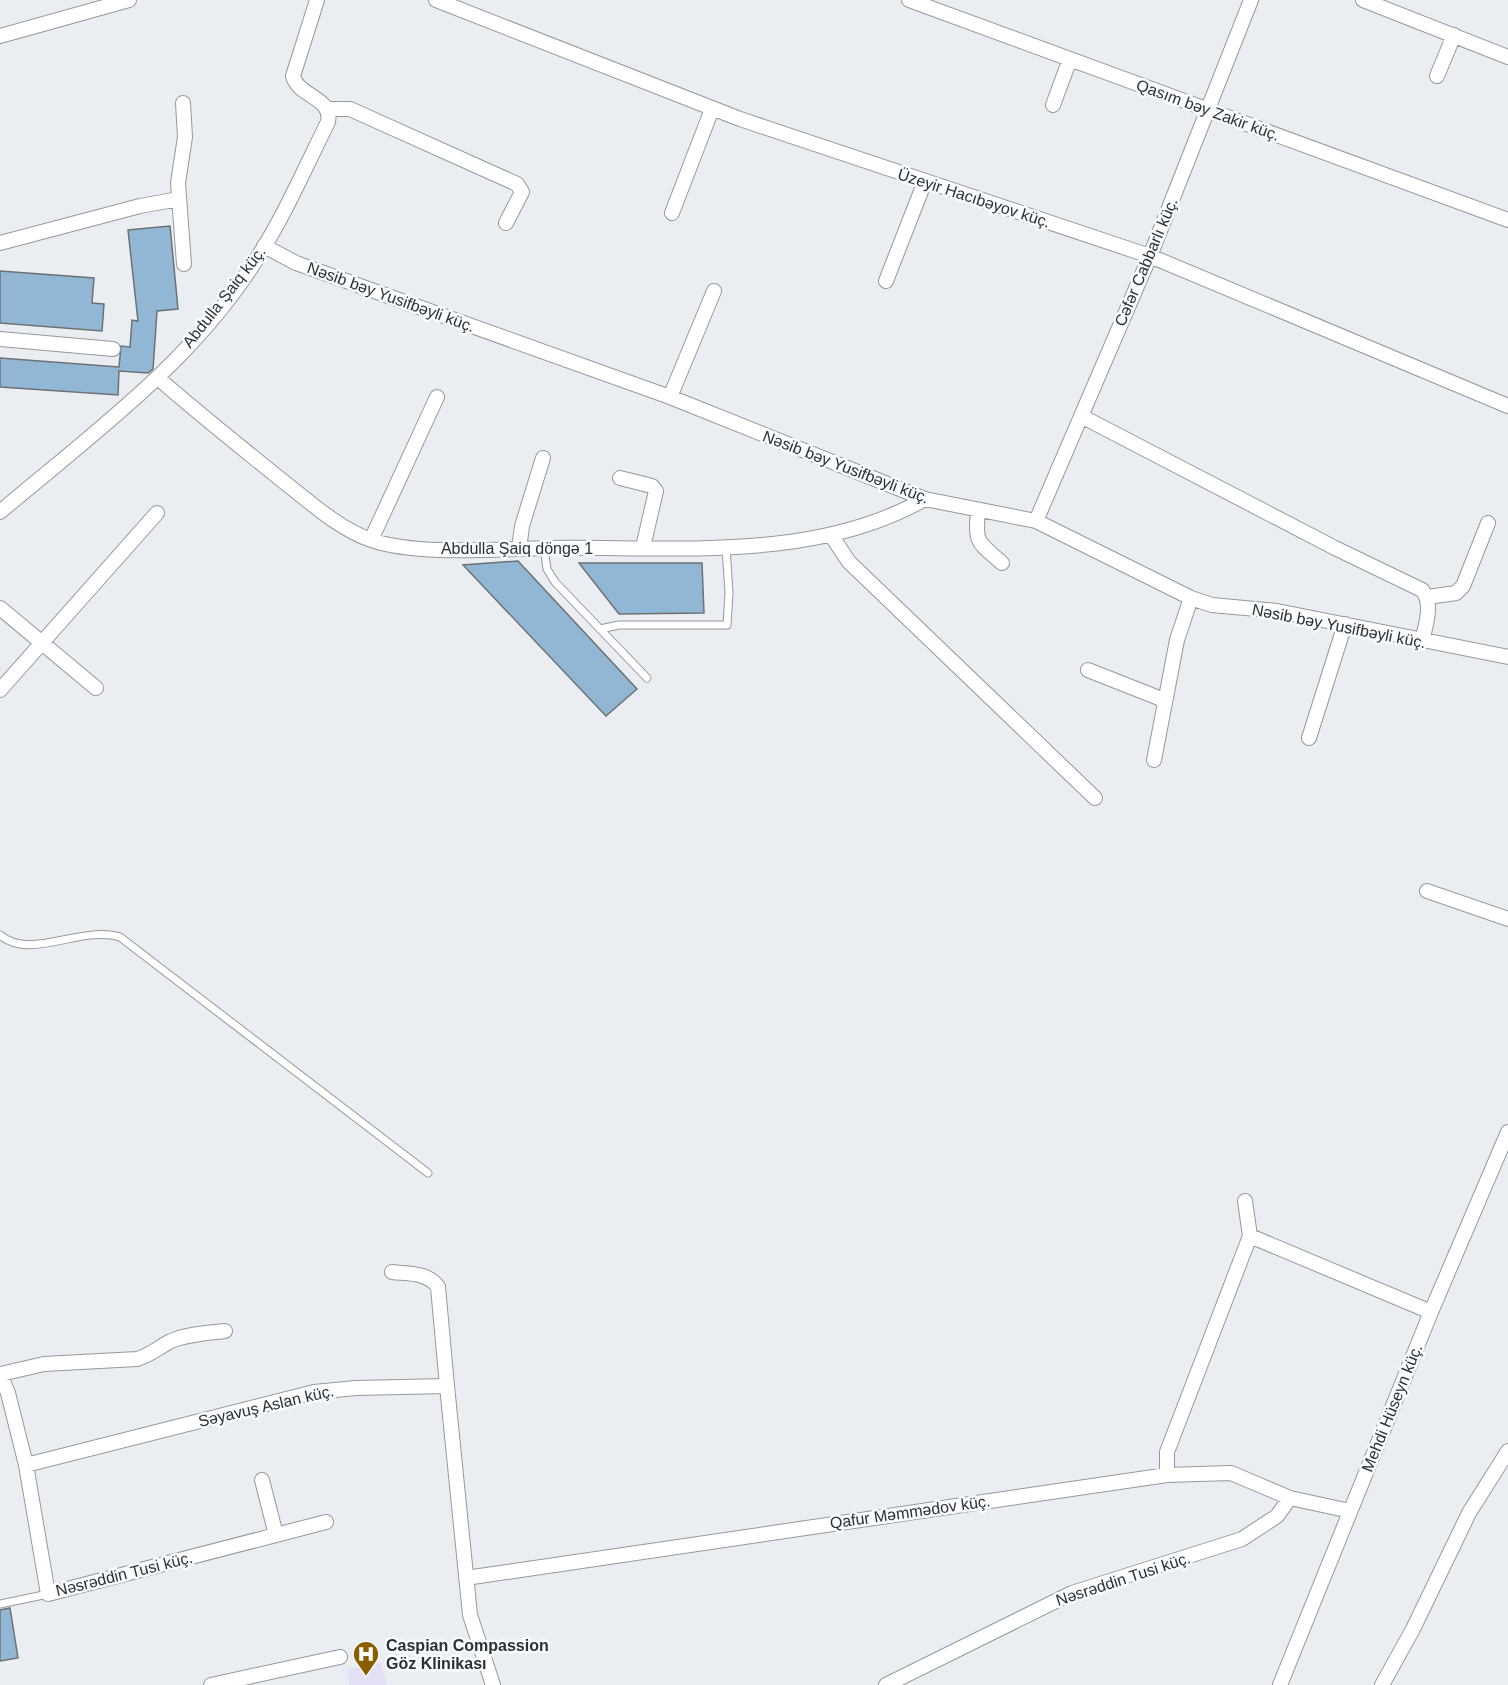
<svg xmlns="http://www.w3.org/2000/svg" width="1508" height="1685" viewBox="0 0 1508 1685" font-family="Helvetica,sans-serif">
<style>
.medical{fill:#e4e1f7}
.building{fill:#92b7d5;stroke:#6d7174;stroke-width:1.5}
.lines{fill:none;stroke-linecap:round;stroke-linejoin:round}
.service-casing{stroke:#95999c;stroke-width:9}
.minor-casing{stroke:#95999c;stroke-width:16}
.service{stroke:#fff;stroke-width:7}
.minor{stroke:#fff;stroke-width:14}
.labels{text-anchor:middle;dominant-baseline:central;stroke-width:5;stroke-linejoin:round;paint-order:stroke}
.street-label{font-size:16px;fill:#2e3031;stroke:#f8fcff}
.poi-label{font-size:16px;font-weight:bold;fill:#2e3031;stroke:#f8fcff;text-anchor:start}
</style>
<rect width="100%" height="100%" fill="#eaeef2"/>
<path class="medical" d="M381,1663l6,22h-38l-2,-16z"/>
<path class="building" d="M170,226l8,83 -21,2 -4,58 -5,4 -29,-2 -1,24 -118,-8v-29l119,9 2,-21 9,1 2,-27 6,1 -10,-91z
M0,271l94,7 -2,25 12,1 -2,27 -102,-8z
M518,561l119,128 -31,27 -143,-151z
M579,563h123l2,50 -85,1z
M10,1608l8,50 -18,3v-51z"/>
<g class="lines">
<g class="service-casing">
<path id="service" d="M544,548l3,21 8,13 92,96
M600,629l19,-4h108l2,-32 -3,-46
M0,935c30,26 81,-10 120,2l308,236
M0,1604l48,-10"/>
</g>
<g class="minor-casing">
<path id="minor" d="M436,0l304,119 410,137 358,150
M909,0l599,220
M1363,0l145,57
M0,36l129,-36
M1437,76l17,-41
M183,103l2,34 -7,46 6,81
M1053,105l17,-46
M327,109h23l167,75 5,8 -16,31
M672,213l40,-104
M0,243l140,-37 39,-7
M264,246l32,17 374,134 255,102 111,22 155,77 21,7 65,6 231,46
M886,281l39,-100
M0,339l113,10
M158,378c41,36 84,70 126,104 26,20 55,47 87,58 47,16 125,9 176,8 124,-2 265,15 378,-49
M670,397l44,-106
M1081,416l254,132 87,42c12,14 3,36 0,52
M620,478l32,8 4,5 -13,56
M978,510c-3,34 -1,31 24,53
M0,512c91,-77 192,-150 256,-252 28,-43 49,-92 72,-138 5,-25 -30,-25 -35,-46l24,-76
M1036,521l114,-265 101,-256
M831,535l18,27 246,236
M371,540l66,-143
M519,549l3,-23 21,-68
M1428,597l28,-4 7,-7 25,-63
M0,608l96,80
M1088,670l76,30
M0,690l157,-177
M1309,738l36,-114
M1154,760l23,-120 14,-42
M1427,891l81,28
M1250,1236l181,76
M392,1272c16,2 36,0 46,15l9,99
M0,1374l8,19 18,72 288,-73 42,-4 91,-2 23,229 23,70
M1,1374l43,-10 93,-5c14,-4 22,-12 34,-18 16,-7 37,-8 54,-10
M26,1465l22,129 278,-72
M1167,1475v-23l83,-216 -5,-35
M262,1480l14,55
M466,1578l701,-103 64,-2 59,25 60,13
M211,1685l129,-28
M886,1685l186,-92 170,-54 35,-23 13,-18
M1280,1685l151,-373 77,-180
M1382,1685l31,-56 56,-116 39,-62"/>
</g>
<use href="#service" class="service"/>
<use href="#minor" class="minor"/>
</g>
<defs>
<g id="hospital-pin" transform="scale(1.35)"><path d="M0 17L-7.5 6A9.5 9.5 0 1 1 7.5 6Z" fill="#895d00" stroke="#f8fcff"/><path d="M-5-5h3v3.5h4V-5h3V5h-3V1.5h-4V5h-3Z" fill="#fff"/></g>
</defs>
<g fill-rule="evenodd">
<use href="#hospital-pin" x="366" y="1654"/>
</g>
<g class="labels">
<g class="street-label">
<text transform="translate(1208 110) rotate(20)">Qasım bəy Zakir küç.</text>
<text transform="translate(974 198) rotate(18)">Üzeyir Hacıbəyov küç.</text>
<text transform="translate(1146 262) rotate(-67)">Cəfər Cabbarlı küç.</text>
<text transform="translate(224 297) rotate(-52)">Abdulla Şaiq küç.</text>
<text transform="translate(391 297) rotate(20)">Nəsib bəy Yusifbəyli küç.</text>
<text transform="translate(846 467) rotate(21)">Nəsib bəy Yusifbəyli küç.</text>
<text x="517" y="548">Abdulla Şaiq döngə 1</text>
<text transform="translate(1339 626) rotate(11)">Nəsib bəy Yusifbəyli küç.</text>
<text transform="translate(266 1406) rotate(-13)">Səyavuş Aslan küç.</text>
<text transform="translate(1392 1408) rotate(-68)">Mehdi Hüseyn küç.</text>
<text transform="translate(910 1512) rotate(-8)">Qafur Məmmədov küç.</text>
<text transform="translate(124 1574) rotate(-14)">Nəsrəddin Tusi küç.</text>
<text transform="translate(1123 1579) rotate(-18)">Nəsrəddin Tusi küç.</text>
</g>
<g class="poi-label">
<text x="386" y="1645">Caspian Compassion<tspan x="386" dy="18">Göz Klinikası</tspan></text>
</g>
</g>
</svg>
